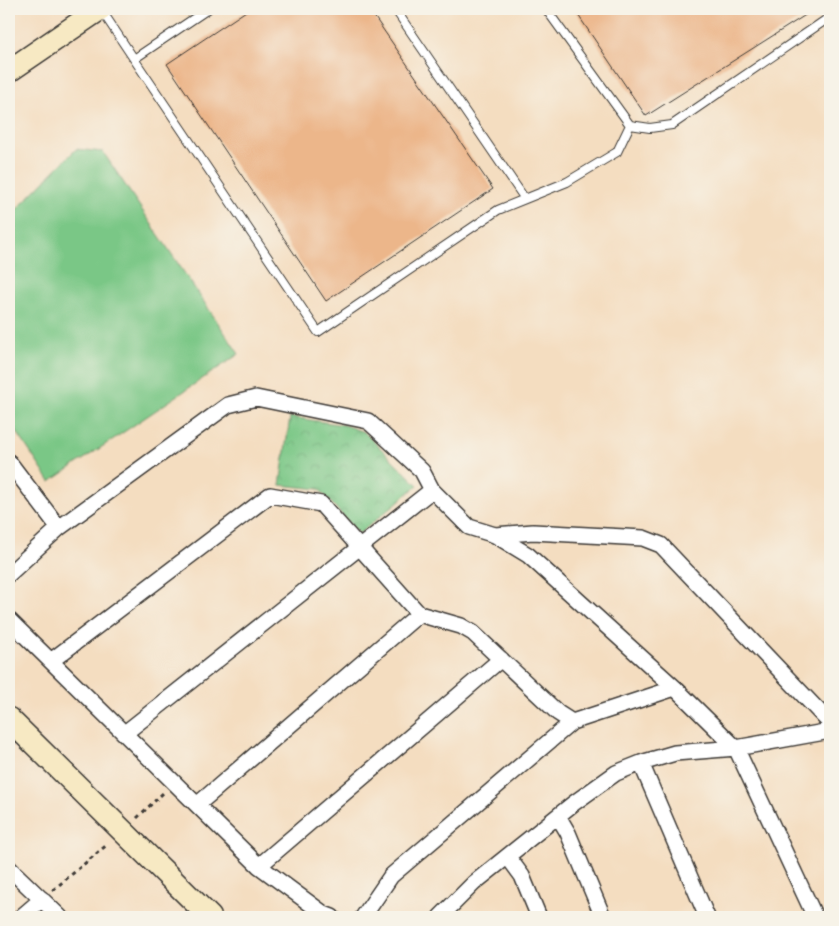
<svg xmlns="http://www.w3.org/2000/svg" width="839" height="926" viewBox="0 0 839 926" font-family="'Playpen Sans',sans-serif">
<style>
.park{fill:url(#park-crowns);stroke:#4b7251}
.pitch{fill:#7ac786;stroke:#4b7251}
.building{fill:#ecb68a}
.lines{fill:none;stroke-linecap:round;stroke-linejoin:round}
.lane-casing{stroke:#3c3935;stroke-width:10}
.street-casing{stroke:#3c3935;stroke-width:18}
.secondary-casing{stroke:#3c3935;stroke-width:25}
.path{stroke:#3c3935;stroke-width:3;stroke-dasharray:4 4;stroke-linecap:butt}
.lane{stroke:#fff;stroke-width:8}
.street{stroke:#fff;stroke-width:15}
.secondary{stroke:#f7e9c3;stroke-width:22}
</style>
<defs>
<pattern id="park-crowns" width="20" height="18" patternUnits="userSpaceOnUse" patternTransform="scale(1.25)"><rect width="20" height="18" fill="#7ac786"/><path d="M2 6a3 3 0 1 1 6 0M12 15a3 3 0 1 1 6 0" fill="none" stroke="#69aa73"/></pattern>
</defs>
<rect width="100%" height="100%" fill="#f7f3e8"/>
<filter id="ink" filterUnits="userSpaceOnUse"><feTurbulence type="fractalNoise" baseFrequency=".02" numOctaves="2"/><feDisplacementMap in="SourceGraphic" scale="10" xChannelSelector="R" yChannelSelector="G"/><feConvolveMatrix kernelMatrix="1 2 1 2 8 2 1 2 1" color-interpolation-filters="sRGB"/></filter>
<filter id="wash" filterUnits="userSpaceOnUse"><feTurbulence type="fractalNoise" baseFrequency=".0096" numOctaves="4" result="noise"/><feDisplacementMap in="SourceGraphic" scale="20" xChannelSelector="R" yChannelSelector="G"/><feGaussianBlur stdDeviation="1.12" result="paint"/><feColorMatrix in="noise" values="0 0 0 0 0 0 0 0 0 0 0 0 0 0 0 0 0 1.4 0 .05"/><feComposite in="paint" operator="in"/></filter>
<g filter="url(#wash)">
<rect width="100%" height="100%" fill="#f4ddc0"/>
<path class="park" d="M290,417l54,8 20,7 54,53 -59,49 -40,-45 -39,-4z"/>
<path class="pitch" d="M76,149l27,3 136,202 -189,128 -41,-62v-203z"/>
<g id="blocks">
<path class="building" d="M249,9h120l124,180 -167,112 -159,-237z
M574,9h241l-169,107z"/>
</g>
</g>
<g filter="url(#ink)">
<use href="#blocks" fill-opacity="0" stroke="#3c3935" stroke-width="1"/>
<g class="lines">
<g class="lane-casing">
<path id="lane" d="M395,9l130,190 42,-17 50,-30 13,-27
M546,9l84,116 20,3 22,-3 155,-106 3,-6
M102,11l32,48 74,-50
M134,59l184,273 180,-122 27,-11"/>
</g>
<g class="street-casing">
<path id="street" d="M9,462l50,66
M495,535l33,20 147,133
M9,574l50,-46 169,-123 28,-7 112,23 54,50 10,19 37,37 26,8 38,-3 110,6 18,7 169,178
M9,620l250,246 65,48 8,3
M51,661l219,-166 51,9 98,110 42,12 12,7 85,80 14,9 103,-34 61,60 79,169
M125,733l307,-243
M641,763l66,154
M197,805l222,-191
M558,816l10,17 35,84
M508,857l14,19 17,41
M259,866l242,-207
M9,868l51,49
M21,917l21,-18
M363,917l28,-41 181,-154
M440,917l34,-34 100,-80 42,-30 25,-10 34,-10 61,-5 94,-17"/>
</g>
<g class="secondary-casing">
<path id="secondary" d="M9,71l91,-62
M9,719l201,198"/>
</g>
<path class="path" d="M137,818l26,-25
M53,890l55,-46"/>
<use href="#lane" class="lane"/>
<use href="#street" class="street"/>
<use href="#secondary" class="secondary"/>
</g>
</g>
<rect width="839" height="926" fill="none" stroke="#f7f3e8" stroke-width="30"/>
</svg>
